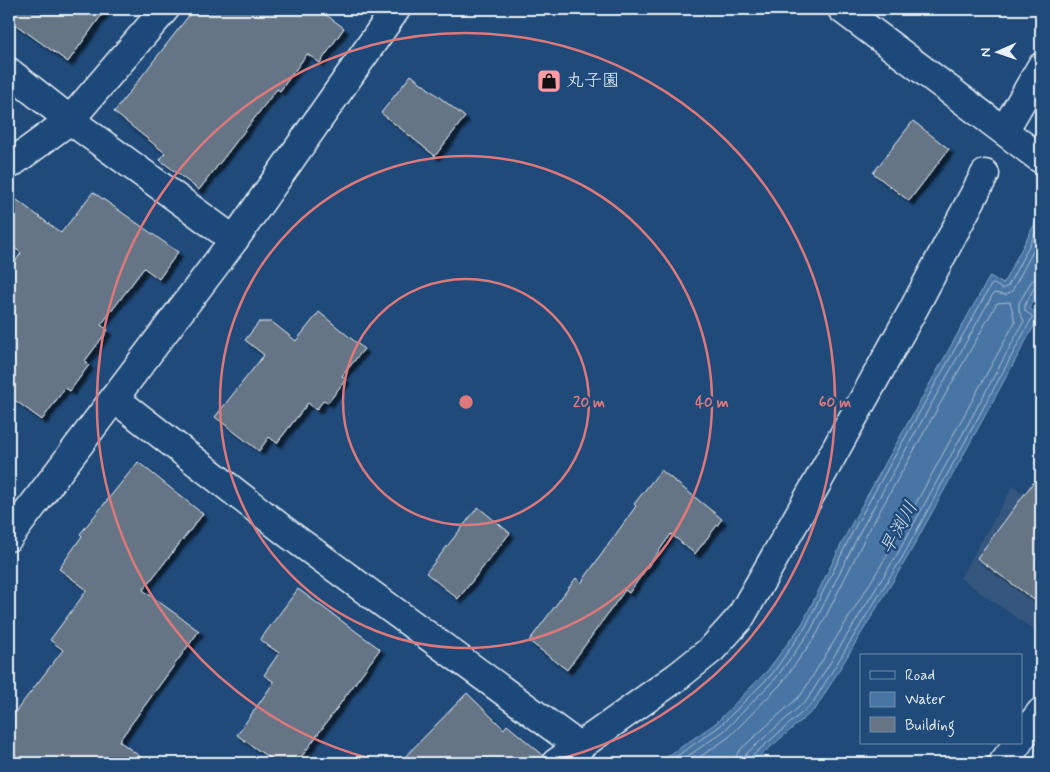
<svg xmlns="http://www.w3.org/2000/svg" width="1050" height="772" viewBox="0 0 1050 772" font-family="Mynerve,'Klee One',sans-serif">
<style>
.built{fill:#34577e}
.water{fill:#4975a4;stroke:#89a7c6}
.lines{fill:none;stroke-linecap:round;stroke-linejoin:round}
.shore{stroke:#a8bfd6;stroke-width:1}
.building{fill:#667586;stroke:#e8f1f8;filter:url(#shadow)}
.minor-casing{stroke:#e8f1f8;stroke-width:31}
.major-casing{stroke:#e8f1f8;stroke-width:31}
.minor{stroke:#1f4a7a;stroke-width:28}
.major{stroke:#1f4a7a;stroke-width:28}
.ring{fill:none;stroke:#dd787b;stroke-width:2.5}
.labels{text-anchor:middle;dominant-baseline:central;stroke-width:5;stroke-linejoin:round;paint-order:stroke}
.poi-label{font-size:18px;fill:#e8f1f8;stroke:#1f4a7a;text-anchor:start}
.water-label{font-size:19px;font-style:italic;fill:#d0deeb;stroke:#1f4a7a}
.centre{fill:#dd787b;stroke:#1f4a7a;stroke-width:2.5}
.ring-label{font-size:15px;text-anchor:middle;font-weight:bold;fill:#dd787b;stroke:#1f4a7a;stroke-width:5;stroke-linejoin:round;paint-order:stroke}
</style>
<defs>
<filter id="shadow"><feDropShadow dx="4.5" dy="4.5" stdDeviation="1" flood-color="#0009"/></filter>
</defs>
<rect width="100%" height="100%" fill="#1f4a7a"/>
<filter id="ink" filterUnits="userSpaceOnUse"><feTurbulence type="fractalNoise" baseFrequency=".02" numOctaves="2"/><feDisplacementMap in="SourceGraphic" scale="10" xChannelSelector="R" yChannelSelector="G"/><feConvolveMatrix kernelMatrix="1 2 1 2 8 2 1 2 1" color-interpolation-filters="sRGB"/></filter>
<g filter="url(#ink)">
<path class="built" d="M1013,486l28,21v128l-81,-57z"/>
<path class="water" d="M1041,212v73l-12,23 11,7 -133,243 -91,150 -64,55h-94l58,-40 52,-53 34,-46 50,-101 138,-247 13,8z"/>
<g class="lines">
<path class="shore" d="M667,763l53,-37 52,-52 34,-48 50,-101 135,-240 3,-1 8,5 6,-3 33,-63
M678,763l46,-32 52,-53 35,-48 51,-102 131,-234 2,-1 10,2 7,-4 29,-55
M691,763l38,-26 52,-53 36,-50 51,-102 129,-229 13,-1 5,20 -124,227 -90,146 -59,53 -5,6 -2,9
M743,763l1,-5 3,-5 60,-53 91,-147 126,-232 -5,-10v-8l12,-21 5,-4h5
M749,763l2,-6 61,-53 91,-148 129,-238v-2l-7,-5v-6l10,-19 6,-2"/>
</g>
<path class="building" d="M9,9h97l-38,53 -59,-42z
M194,9h124l26,19 -24,35 -13,-9 -27,37 -3,-2 -78,101 -39,-30 5,-7 -51,-41z
M411,75l54,42 -30,39 -54,-43z
M913,121l36,28 -40,52 -36,-28z
M93,192l85,60 -19,27 -15,-11 -43,57 7,5 -23,31 4,4 -19,26 -5,-3 -23,32 -33,-24v-125l12,-18 -12,-9v-50l52,39z
M319,312l45,37 -22,27 4,3 -18,24 -4,-3 -8,10 -8,-7 -31,40 -8,-6 -10,14 -44,-34 49,-62 -19,-15 14,-18h13l24,19z
M138,462l65,52 -60,76 56,41 -80,110 30,22h-128l-12,-9v-34l54,-70 -13,-10 37,-50 -28,-21 23,-33 -2,-2z
M661,470l61,49 -27,35 -24,-20 -42,59 -4,-3 -58,80 -38,-29 47,-63 5,5 55,-77 -2,-2z
M1041,472v133l-64,-47z
M478,507l32,26 -52,66 -32,-26z
M298,589l82,60 -83,114h-21l-39,-28 37,-53 -10,-7 15,-22 -19,-13z
M467,693l37,36 3,-4 36,30 -2,8h-142z"/>
<g class="lines">
<g class="minor-casing">
<path id="minor" d="M842,9l199,150
M9,72l61,48 164,120
M1004,131l37,-64
M9,165l61,-45 95,-111
M114,398l176,137 290,212
M9,537l225,-297 162,-231
M556,763l121,-86 35,-28 28,-31 77,-135 96,-173 72,-136"/>
</g>
<g class="major-casing">
<path id="major" d="M1021,738l20,-26
M1003,763l15,-20"/>
</g>
<use href="#minor" class="minor"/>
<use href="#major" class="major"/>
</g>
</g>
<g class="ring">
<circle cx="466" cy="402" r="123"/>
<circle cx="466" cy="402" r="246"/>
<path d="M389 763A369 369 0 1 1 543 763"/>
</g>
<defs>
<g id="shop-square" transform="scale(1.25)"><rect x="-9" y="-9" width="18" height="18" rx="4" fill="#ff9aa2" stroke="#1f4a7a"/><path d="M-5-2.5h2.3a2.7 3.5 0 0 1 5.4 0H5L5.5 6h-11ZM-1.5-2.5h3a1.5 2.3 0 0 0-3 0Z" fill="#111"/></g>
</defs>
<g fill-rule="evenodd">
<use href="#shop-square" x="549" y="81"/>
</g>
<g class="labels">
<g class="poi-label">
<text x="566" y="81">丸子園</text>
</g>
<g class="water-label">
<text transform="translate(899 528) rotate(-61)">早渕川</text>
</g>
</g>
<circle cx="466" cy="402" r="8" class="centre"/>
<g class="ring-label">
<text x="589" y="407">20 m</text>
<text x="712" y="407">40 m</text>
<text x="835" y="407">60 m</text>
</g>
<rect width="1050" height="772" fill="none" stroke="#1f4a7a" stroke-width="30"/>
<rect x="15" y="15" width="1020" height="742" fill="none" stroke="#e8f1f8" stroke-width="2" filter="url(#ink)"/>
<rect x="860" y="654" width="162" height="90" fill="#1f4a7a" stroke="#6f8dac"/>
<rect x="870" y="671" width="25" height="8" fill="#1f4a7a" stroke="#6f8dac"/>
<text x="905" y="680" font-size="15" fill="#e8f1f8">Road</text>
<rect x="870" y="692" width="25" height="15" fill="#4975a4" stroke="#6f8dac"/>
<text x="905" y="704" font-size="15" fill="#e8f1f8">Water</text>
<rect x="870" y="717" width="25" height="15" fill="#667586" stroke="#6f8dac"/>
<text x="905" y="730" font-size="15" fill="#e8f1f8">Building</text>
<g transform="translate(998 52) rotate(268)" stroke="#1f4a7a" stroke-width="4" paint-order="stroke">
<path d="M0-4L9 19L0 12L-9 19Z" fill="#e8f1f8"/>
<text y="-8" font-size="14" font-weight="bold" text-anchor="middle" fill="#e8f1f8">N</text>
</g>
</svg>
